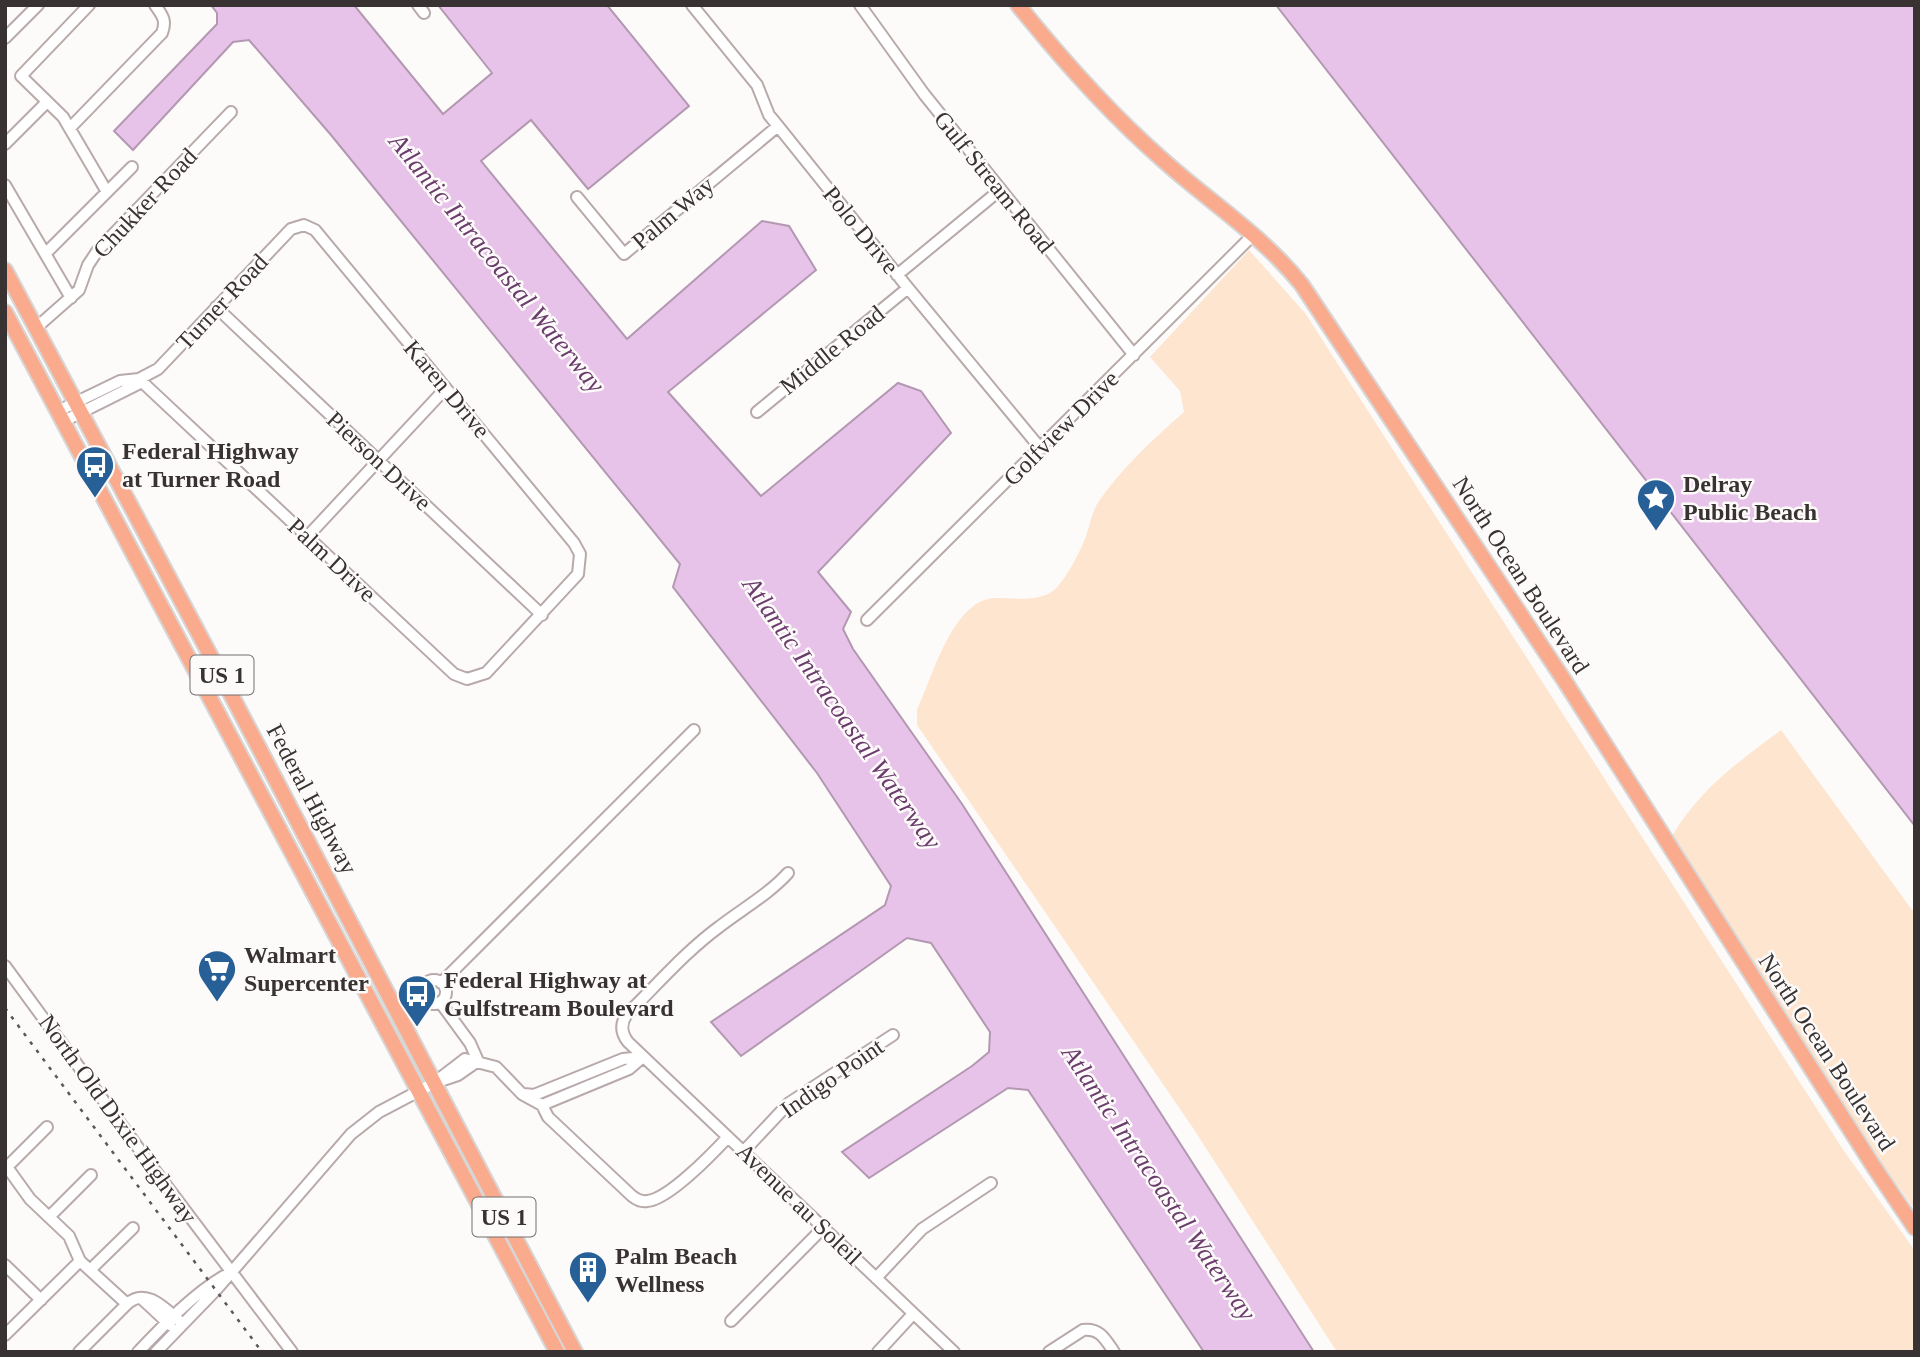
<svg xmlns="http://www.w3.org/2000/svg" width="1920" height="1357" viewBox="0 0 1920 1357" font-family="Georgia,serif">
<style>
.green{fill:#fee5cf}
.water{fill:#e8c3e9;stroke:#b398b2;stroke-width:2}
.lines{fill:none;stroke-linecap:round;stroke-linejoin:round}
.minor-casing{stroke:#b8aaaa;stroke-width:14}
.major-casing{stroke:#d7d6d6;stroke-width:18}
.minor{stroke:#fff;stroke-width:10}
.major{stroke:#fbab8d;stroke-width:14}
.rail{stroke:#5c5757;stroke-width:2.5;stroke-dasharray:3.5 7;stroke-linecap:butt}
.labels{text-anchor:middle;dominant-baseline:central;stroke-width:5;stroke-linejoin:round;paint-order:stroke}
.shield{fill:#fdfafa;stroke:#736e6e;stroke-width:2}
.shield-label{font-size:23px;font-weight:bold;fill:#383232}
.street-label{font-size:24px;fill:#383232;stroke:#fdfafa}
.poi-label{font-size:24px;font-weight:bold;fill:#383232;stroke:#fdfafa;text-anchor:start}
.water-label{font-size:26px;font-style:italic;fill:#6b3d6d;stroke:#fdfafa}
</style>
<rect width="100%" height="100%" fill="#fdfafa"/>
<path class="green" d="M1249,250l56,63 537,835 73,103v101h-578l-144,-224 -276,-403v-15c15,-32 36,-112 79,-112 18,0 41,4 57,-7 12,-9 28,-41 33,-55 4,-11 6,-25 13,-35 23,-33 54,-62 85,-89l-4,-21 -30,-34z
M1781,730l134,184v296l-32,-45 -211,-329c28,-47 66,-74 109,-106z"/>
<path class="water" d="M211,5h143l89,109 49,-41 -54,-68h169l82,101 -101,83 -57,-69 -50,41 146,178 135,-118 27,5 27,44 -148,122 93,104 137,-113 23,8 30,42 -133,139 33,40 -8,17 10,20 109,155 352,548h-110l-176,-262 -20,-2 -139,90 -27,-26 130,-86 17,-14 1,-20 -59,-89 -24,-5 -166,118 -30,-34 174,-117 6,-19 -74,-113 -144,-186 7,-23 -349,-429 -82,-95 -16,2 -100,108 -19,-19 103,-107v-11z
M1276,5h639v821z"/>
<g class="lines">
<g class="minor-casing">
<path id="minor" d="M89,5l-68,71 42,41 44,75
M418,5l6,8
M692,5l65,80 12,30 9,11 130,162 133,161
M860,5l64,89 210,261
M5,38l33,-33
M70,128l92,-95c5,-13 0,-18 -7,-28
M5,144l42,-42
M5,185l66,113
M577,197l47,57 154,-128
M46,253l86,-86
M897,275l103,-85
M216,307l326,308
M37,327l42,-37 9,-25 10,-15 133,-138
M58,411l62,-30 19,-2 19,-10 133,-140 13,-4 11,5 259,313 6,11 -2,20 -92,99 -19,6 -13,-5 -315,-295
M757,412l151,-124
M64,421l74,-37 1,-5
M307,537l139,-149
M867,620l387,-386
M788,873c-20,22 -46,36 -69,54 -34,25 -62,58 -92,87 -7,10 -6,19 1,28l326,310
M5,966l148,202 139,184
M422 992a12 12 0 1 1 24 0a12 12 0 1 1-24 0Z
M441,983l253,-253
M440,1002l30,41 8,18
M439,1079l26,-20 31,8 26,27 20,11 87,-36 14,-12
M524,1094l10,1 89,-36 20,-2
M542,1105l6,12 84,79c5,4 9,6 15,5 21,-1 66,-48 81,-64
M743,1152l46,-49 104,-68
M7,1167l23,32 39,37 11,25 47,43c20,-18 40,7 56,20
M5,1169l42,-42
M49,1217l42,-42
M5,1265l36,35
M90,1270l43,-42
M876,1278l46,-49 69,-46
M141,1298l29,27
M731,1321l92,-93
M5,1335l75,-74
M79,1352l48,-48
M138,1352c26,-27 54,-57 86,-76
M156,1352l60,-62 135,-156 28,-22 55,-29 24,-8 20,-14
M878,1352l35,-38
M1049,1352l34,-22c17,-2 22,9 31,22"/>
</g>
<g class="major-casing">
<path id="major" d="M1018,5c45,56 92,109 146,156 47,42 99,75 138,124l262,395 310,487 41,61
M5,270l220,413 350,669
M5,312l552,1040"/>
</g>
<use href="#minor" class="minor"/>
<use href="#major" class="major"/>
<path class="rail" d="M5,1008l257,344"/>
</g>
<defs>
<g id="bus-pin" transform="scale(2.0125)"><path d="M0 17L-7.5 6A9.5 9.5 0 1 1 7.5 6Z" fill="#276097" stroke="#fdfafa"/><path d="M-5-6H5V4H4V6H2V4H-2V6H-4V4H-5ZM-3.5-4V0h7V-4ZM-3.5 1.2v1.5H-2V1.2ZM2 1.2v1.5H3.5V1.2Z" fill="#fff"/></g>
<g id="sight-pin" transform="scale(2.0125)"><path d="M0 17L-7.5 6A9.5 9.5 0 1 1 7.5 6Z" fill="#276097" stroke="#fdfafa"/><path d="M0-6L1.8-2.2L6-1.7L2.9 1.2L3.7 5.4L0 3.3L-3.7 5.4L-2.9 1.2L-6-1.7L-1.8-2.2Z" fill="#fff"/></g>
<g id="supermarket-pin" transform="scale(2.0125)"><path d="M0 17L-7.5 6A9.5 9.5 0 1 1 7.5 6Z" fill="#276097" stroke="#fdfafa"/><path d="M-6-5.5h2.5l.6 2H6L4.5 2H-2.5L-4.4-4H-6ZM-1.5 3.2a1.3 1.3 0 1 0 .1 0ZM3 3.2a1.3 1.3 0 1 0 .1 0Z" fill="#fff"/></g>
<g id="building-pin" transform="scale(2.0125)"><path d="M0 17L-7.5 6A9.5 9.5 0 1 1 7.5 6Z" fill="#276097" stroke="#fdfafa"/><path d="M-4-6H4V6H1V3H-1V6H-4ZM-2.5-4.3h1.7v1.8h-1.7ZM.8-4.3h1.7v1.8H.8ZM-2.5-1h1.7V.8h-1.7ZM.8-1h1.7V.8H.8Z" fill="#fff"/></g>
</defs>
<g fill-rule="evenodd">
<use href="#bus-pin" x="95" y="465"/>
<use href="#sight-pin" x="1656" y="498"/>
<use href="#supermarket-pin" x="217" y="969"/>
<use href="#bus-pin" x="417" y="994"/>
<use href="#building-pin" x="588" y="1270"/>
</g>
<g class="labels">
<g class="shield">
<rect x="190.5" y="655.5" width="63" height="39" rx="5"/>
<rect x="472.5" y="1197.5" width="63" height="39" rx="5"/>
</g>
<g class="shield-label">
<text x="222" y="675">US 1</text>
<text x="504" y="1217">US 1</text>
</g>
<g class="street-label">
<text transform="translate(994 182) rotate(51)">Gulf Stream Road</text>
<text transform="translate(145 203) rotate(-47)">Chukker Road</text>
<text transform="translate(673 213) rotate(-40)">Palm Way</text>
<text transform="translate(861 230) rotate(51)">Polo Drive</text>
<text transform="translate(222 302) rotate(-47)">Turner Road</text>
<text transform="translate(832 350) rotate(-39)">Middle Road</text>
<text transform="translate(447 389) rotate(50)">Karen Drive</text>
<text transform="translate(1061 428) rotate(-45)">Golfview Drive</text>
<text transform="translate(379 461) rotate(43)">Pierson Drive</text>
<text transform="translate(332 560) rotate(43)">Palm Drive</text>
<text transform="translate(1521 575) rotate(57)">North Ocean Boulevard</text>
<text transform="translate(312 799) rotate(62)">Federal Highway</text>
<text transform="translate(1827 1052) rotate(57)">North Ocean Boulevard</text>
<text transform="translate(832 1078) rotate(-35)">Indigo Point</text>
<text transform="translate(118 1119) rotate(54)">North Old Dixie Highway</text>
<text transform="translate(799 1204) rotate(44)">Avenue au Soleil</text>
</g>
<g class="poi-label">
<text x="122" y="451">Federal Highway<tspan x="122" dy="28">at Turner Road</tspan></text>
<text x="1683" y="484">Delray<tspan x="1683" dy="28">Public Beach</tspan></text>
<text x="244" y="955">Walmart<tspan x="244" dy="28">Supercenter</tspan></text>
<text x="444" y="980">Federal Highway at<tspan x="444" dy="28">Gulfstream Boulevard</tspan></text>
<text x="615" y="1256">Palm Beach<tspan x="615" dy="28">Wellness</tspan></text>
</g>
<g class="water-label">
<text transform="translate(497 263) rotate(51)">Atlantic Intracoastal Waterway</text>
<text transform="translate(842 713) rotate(55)">Atlantic Intracoastal Waterway</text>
<text transform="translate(1159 1183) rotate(56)">Atlantic Intracoastal Waterway</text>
</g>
</g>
<rect width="1920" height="1357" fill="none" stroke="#383232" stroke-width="14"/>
</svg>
